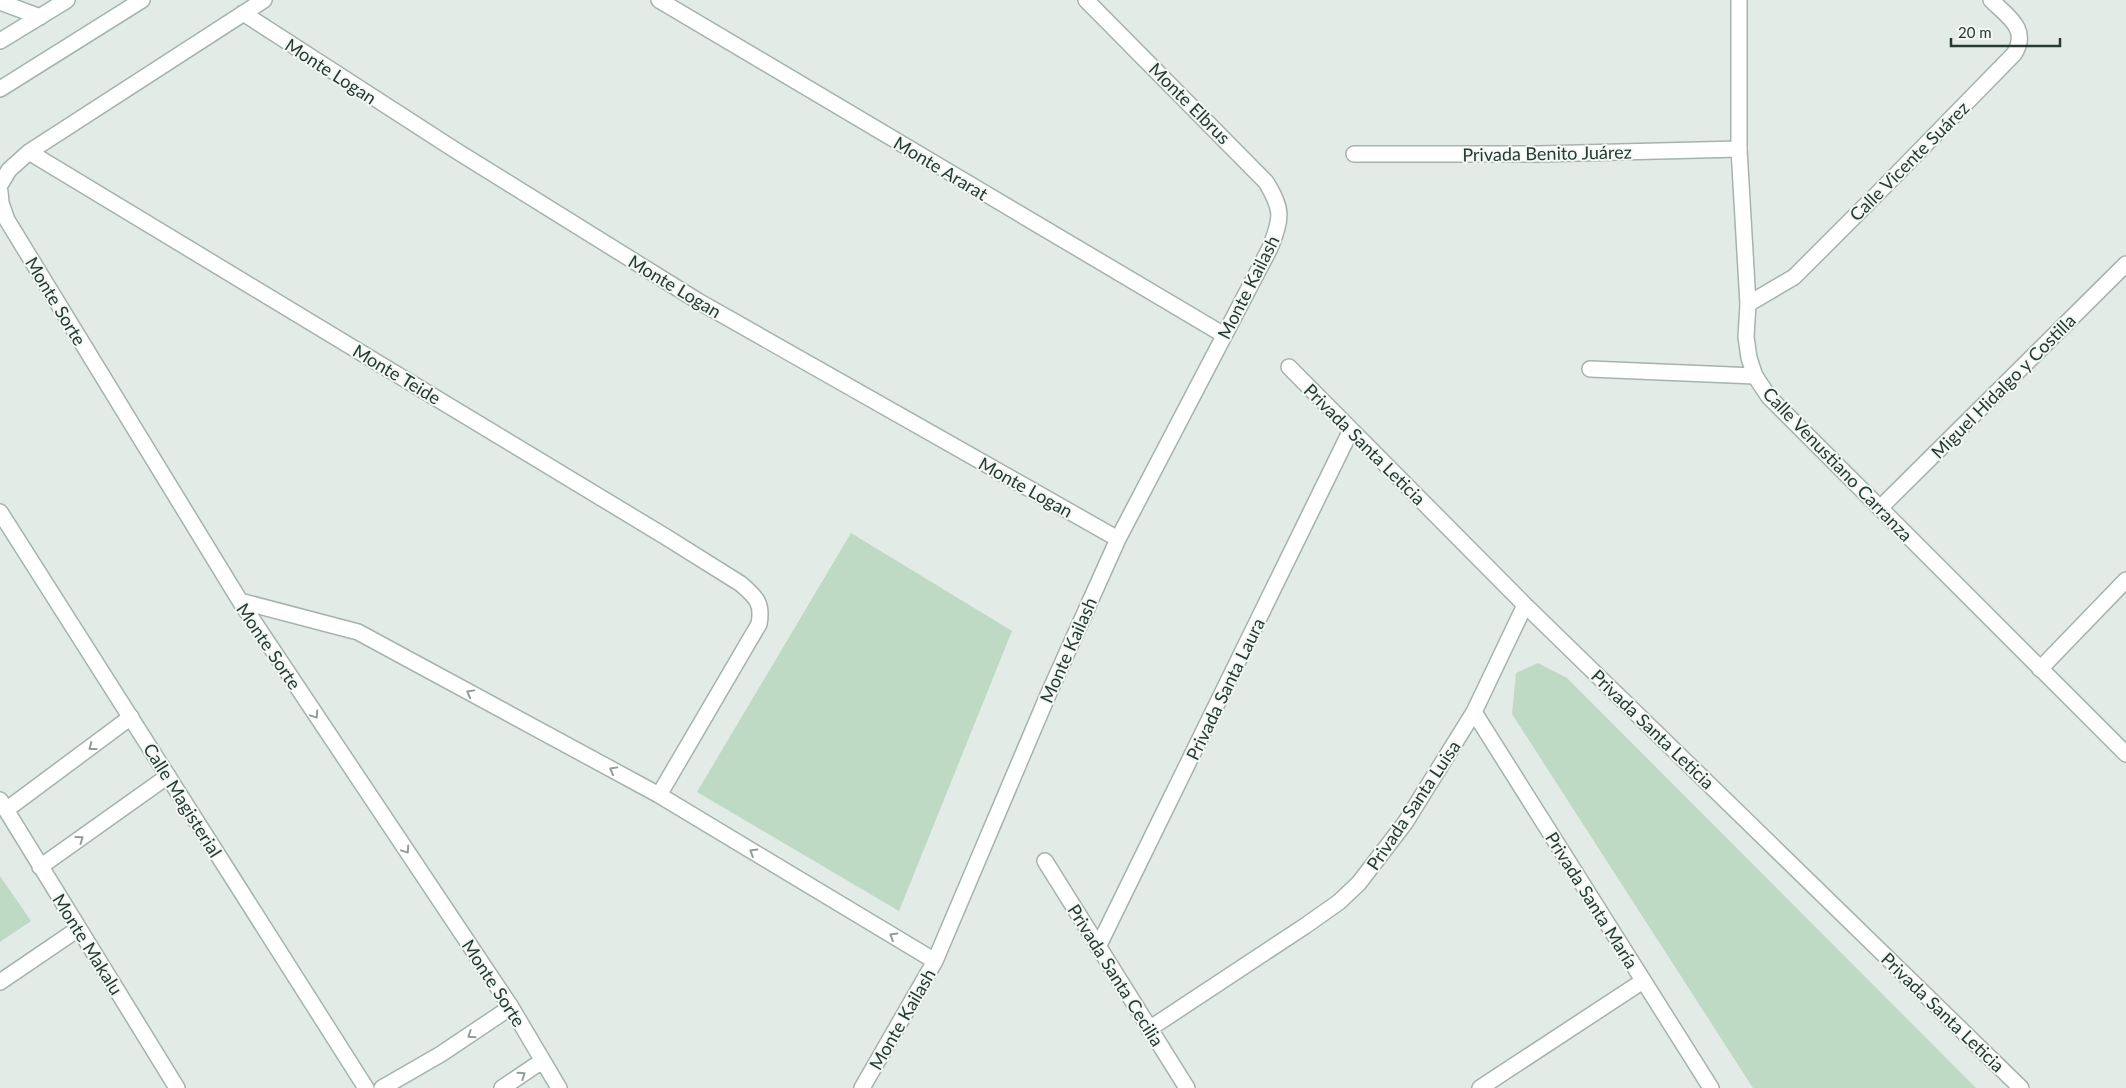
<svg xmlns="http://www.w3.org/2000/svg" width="2126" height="1088" viewBox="0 0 2126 1088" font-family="Lato,sans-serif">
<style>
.green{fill:#bed9c4}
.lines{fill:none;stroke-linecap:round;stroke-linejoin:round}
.street-casing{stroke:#a6b2ad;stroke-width:18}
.secondary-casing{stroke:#a3b5ad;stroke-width:18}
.street{stroke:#fff;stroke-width:15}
.secondary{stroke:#fff;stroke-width:15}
.oneway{stroke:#929c99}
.labels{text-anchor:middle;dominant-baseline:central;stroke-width:4;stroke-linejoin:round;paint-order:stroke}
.street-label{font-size:18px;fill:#253a33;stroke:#f3f8f5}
</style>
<rect width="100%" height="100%" fill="#e3ebe7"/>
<path class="green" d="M851,533l161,98 -113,280 -202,-119z
M1538,663l29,15 409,410h-223l-241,-374 4,-41z
M0,876l31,45 -31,21z"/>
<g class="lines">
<g class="street-casing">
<path id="street" d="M659,0l565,335
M0,2l40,15
M243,13l212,137 243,151 420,238
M29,152l637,385 75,47c15,13 22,19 18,40l-100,171
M1354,154h185l200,-5
M0,185l9,-15 20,-18 235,-152
M0,192l1,11 6,17 233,381 271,406 48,81
M1748,304l46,-27 90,-90 130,-133c16,-25 -7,-38 -23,-54
M1289,367l236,238 496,483
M1590,369l165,7
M1880,508l246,-244
M240,601l118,31 301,163 276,166
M2040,669l86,-89
M1474,712l237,376
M0,800l177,288
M6,810l125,-93
M1045,861l142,227
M40,867l128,-91
M1098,947l253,-517
M0,982l78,-53
M1149,1029l156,-103 34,-24 20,-19 46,-60 69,-111 51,-107
M382,1088l59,-34 70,-47
M502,1088l40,-27
M862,1088l73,-127 113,-266 70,-156 152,-291c12,-31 13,-38 -4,-66l-180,-182
M1480,1088l163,-107"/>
</g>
<g class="secondary-casing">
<path id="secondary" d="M1739,0v149l9,155 -2,33 3,21 6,18 14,21 357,357
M0,41l67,-41
M0,89l142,-89
M0,512l366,576"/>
</g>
<use href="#street" class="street"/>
<use href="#secondary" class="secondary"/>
</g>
<defs><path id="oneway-chevron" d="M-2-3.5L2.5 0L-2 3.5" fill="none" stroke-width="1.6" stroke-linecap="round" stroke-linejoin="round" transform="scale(1.25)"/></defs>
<g class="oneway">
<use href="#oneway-chevron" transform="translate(470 693) rotate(-151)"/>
<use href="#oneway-chevron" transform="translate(315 715) rotate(56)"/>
<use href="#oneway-chevron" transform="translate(92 747) rotate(143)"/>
<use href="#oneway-chevron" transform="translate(613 770) rotate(-151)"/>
<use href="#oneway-chevron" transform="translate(80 839) rotate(-36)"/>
<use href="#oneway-chevron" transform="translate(406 850) rotate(56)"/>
<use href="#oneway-chevron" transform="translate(753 852) rotate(-149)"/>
<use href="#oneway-chevron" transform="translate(893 936) rotate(-149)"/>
<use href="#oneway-chevron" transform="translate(471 1035) rotate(146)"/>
<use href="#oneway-chevron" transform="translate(522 1075) rotate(-34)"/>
</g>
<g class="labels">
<g class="street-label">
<text transform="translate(331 71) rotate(33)">Monte Logan</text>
<text transform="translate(1190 103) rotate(45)">Monte Elbrus</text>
<text transform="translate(1547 153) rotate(-1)">Privada Benito Juárez</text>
<text transform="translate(1909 161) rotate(-45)">Calle Vicente Suárez</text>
<text transform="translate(941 168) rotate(31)">Monte Ararat</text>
<text transform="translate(675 286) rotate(31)">Monte Logan</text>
<text transform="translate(1248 287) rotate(-63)">Monte Kailash</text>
<text transform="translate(56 301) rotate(59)">Monte Sorte</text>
<text transform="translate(397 374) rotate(31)">Monte Teide</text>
<text transform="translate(2003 386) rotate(-45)">Miguel Hidalgo y Costilla</text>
<text transform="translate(1365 444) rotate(45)">Privada Santa Leticia</text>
<text transform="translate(1838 464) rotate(46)">Calle Venustiano Carranza</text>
<text transform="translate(1026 487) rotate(29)">Monte Logan</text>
<text transform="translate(269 646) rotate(56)">Monte Sorte</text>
<text transform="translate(1068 650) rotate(-66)">Monte Kailash</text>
<text transform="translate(1225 689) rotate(-64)">Privada Santa Laura</text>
<text transform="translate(1653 729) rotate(44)">Privada Santa Leticia</text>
<text transform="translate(183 800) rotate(58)">Calle Magisterial</text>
<text transform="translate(1413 805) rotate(-56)">Privada Santa Luisa</text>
<text transform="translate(1592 900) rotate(58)">Privada Santa María</text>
<text transform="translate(88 944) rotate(58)">Monte Makalu</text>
<text transform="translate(1116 975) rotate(58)">Privada Santa Cecilia</text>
<text transform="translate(494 983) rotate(57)">Monte Sorte</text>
<text transform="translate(1943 1012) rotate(44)">Privada Santa Leticia</text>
<text transform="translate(902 1019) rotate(-60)">Monte Kailash</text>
</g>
</g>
<path d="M1951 38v8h109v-8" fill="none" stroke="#253a33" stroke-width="2.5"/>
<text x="1958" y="38" font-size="15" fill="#253a33" stroke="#f3f8f5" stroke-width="4" paint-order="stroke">20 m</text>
</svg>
